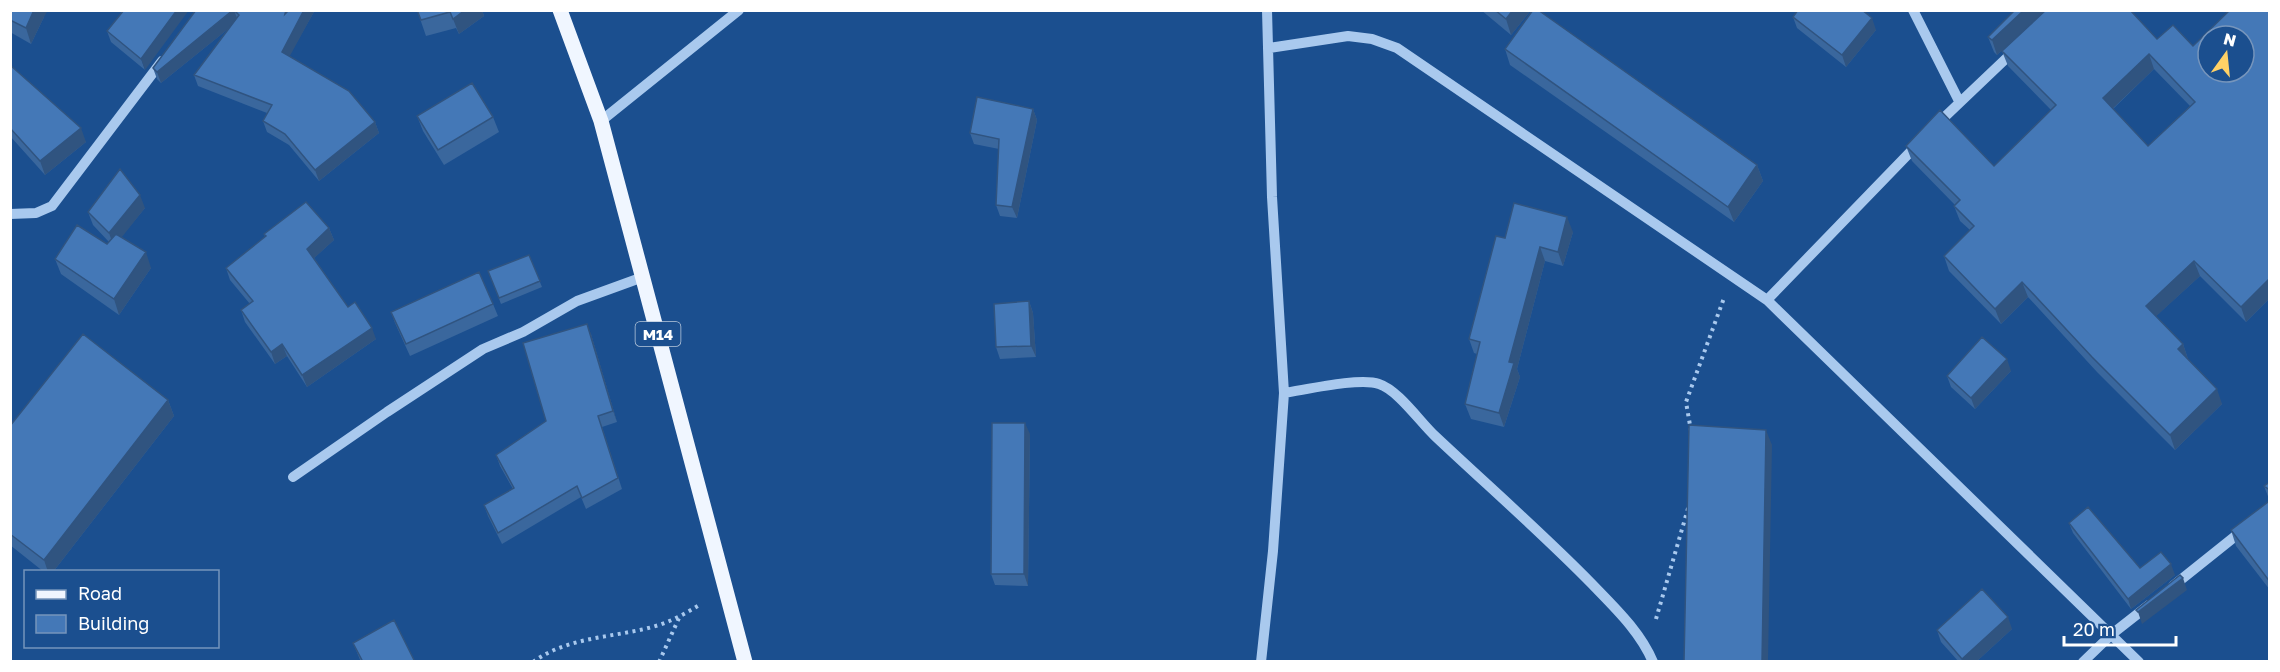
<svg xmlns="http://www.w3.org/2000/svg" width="2280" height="672" viewBox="0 0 2280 672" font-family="'Golos Text',sans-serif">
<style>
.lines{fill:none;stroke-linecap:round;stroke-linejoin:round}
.path{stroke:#a9c9ee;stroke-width:4;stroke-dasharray:3 4.5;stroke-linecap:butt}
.minor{stroke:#a9c9ee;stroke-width:10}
.major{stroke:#f0f6ff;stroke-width:15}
.wall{fill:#3a679d;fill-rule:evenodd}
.shaded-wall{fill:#305480}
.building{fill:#4478b7;stroke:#305480;stroke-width:1.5;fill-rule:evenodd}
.labels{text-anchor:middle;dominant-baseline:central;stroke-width:4.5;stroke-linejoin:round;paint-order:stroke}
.shield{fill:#1b4f8f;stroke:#bbcadd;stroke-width:1.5}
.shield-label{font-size:15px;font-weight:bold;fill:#fff}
</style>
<rect width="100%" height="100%" fill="#1b4f8f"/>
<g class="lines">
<path class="path" d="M1691,431l-5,-29 38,-104
M1656,619l33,-114
M533,662c37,-27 85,-24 126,-37 15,-5 29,-13 42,-21
M659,662l20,-44"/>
<path class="minor" d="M1913,10l46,91
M1269,48l79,-12 24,3 25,9 370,252 372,362
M601,121l138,-111
M1935,126l80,-76
M10,214l26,-1 16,-7 110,-145
M1767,300l151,-156
M1284,393c21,-3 76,-16 95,-9 19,6 41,38 56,52 52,49 106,96 156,147 23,24 49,48 62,79
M293,477l94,-65 96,-63 40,-17 54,-31 66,-24
M2173,586l70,-56
M1261,662l12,-111 11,-158 -12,-196 -5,-187
M2083,662l29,-28 37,-29"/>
<path class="major" d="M560,10l41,111 144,541"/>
</g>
<path class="wall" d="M10,10l34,7 -13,27 -21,-12z
M124,10l21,60 -34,-28 -4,-11z
M196,10h119l-26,46 86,66 4,11 -60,48 -30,-36 -22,-13 -4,-11 4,-8 -69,-27 -4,-11 34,-46 -67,54 -4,-4 -4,-11z
M417,10h65l2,6 -25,18 -3,-6 -30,8z
M1481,10h50l-20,25z
M2046,10l-49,45 -3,-3 -6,-15z
M2270,10v288l-24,24 -46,-46 -44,40 27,28 5,15 34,45 -47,46 -78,-78 -69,-75 -27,27 -52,-53 -5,-15 26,-26 -10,-9 -6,-15 1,-1 -43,-44 -6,-15 88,20 57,-56 -43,-44 -6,-15 155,-12 36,7zM2154,69l36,37 -42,40 -35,-37z
M1793,17l83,13 -30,37 -49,-39z
M1505,49l252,116 6,16 -29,41 -224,-157z
M10,65l76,77 -41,33 -35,-39z
M1033,109l4,11 -20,98 -17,-2 -4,-11 3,-56 -25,-5 -4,-11z
M417,116l76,1 6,15 -55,33 -21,-34z
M145,208l-24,29 30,31 -32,47 -58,-41 -6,-15 52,-15 2,-2 -16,-17 -5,-13z
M329,228l5,12 -20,18 34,49 28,32 -69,48 -20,-31 -12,8 -30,-42 -4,-12 9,-6 -20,-24 -4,-12 39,-31 -1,-3z
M1573,232l-10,34 -18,-5 -28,108 3,8 -16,50 -33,-8 -6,-15 12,-50 -3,-1 -5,-14 36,-101z
M529,255l13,32 -41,17 -13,-33z
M1029,301l4,12 3,44 -36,2 -4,-12z
M493,304l5,12 -88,40 -15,-33 -4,-11z
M591,334l26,88 -15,5 20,62 -36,20 -5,-12 -79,47 -14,-28 -4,-11 29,-16 -13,-23 -4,-11 50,-34z
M2011,371l-36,38 -24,-22 -4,-11z
M168,400l6,16 -121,156h-9l-34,-27v-119z
M1030,434l-2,152 -33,-1 -4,-11z
M2270,482v108l-34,-44 -5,-16 37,-28 1,-3 -5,-13z
M2069,523l71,45 35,7 -44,34 -58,-76z
M2012,629l-36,33h-17l-18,-20 -4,-12z
M353,643l62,19h-54z"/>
<path class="shaded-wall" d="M34,10h14l-4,7 -13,27 -5,-16z
M177,10h12l-44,60 -4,-11z
M234,10l4,11 -77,62 -4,-11z
M304,10h11l-29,53 -4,-11z
M465,10h17l2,6 -25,18 -6,-15z
M1513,10h18l-20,25 -5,-16z
M2024,10h22l-49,45 -5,-15z
M1872,18l4,12 -30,37 -4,-12z
M2149,54l5,15 -46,44 -5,-15z
M1033,109l4,11 -20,98 -5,-11z
M375,122l4,11 -60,48 -4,-11z
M81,128l5,14 -41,33 -5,-14z
M1757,165l6,16 -29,41 -6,-15z
M140,195l5,13 -31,39 -5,-14z
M1567,217l6,15 -10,34 -5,-14z
M329,228l5,12 -23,21 -4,-12z
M1540,247l5,14 -28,108 3,8 -16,50 -5,-14 10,-51z
M146,252l5,16 -32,47 -5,-16z
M2194,261l6,15 -49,45 -5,-15z
M2270,278v20l-24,24 -5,-15z
M2022,282l6,15 -27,27 -6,-15z
M1029,301l4,12 3,44 -5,-11z
M587,324l4,10 26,88 -4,-11z
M372,328l4,11 -69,48 -5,-12z
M282,344l5,12 -12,8 -4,-12z
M2183,344l5,15 -5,5 -5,-15z
M2007,359l4,12 -36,38 -4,-11z
M2217,389l5,15 -47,46 -5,-15z
M168,400l6,16 -121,156h-5l-4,-12z
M1025,423l5,11 -2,152 -4,-12z
M1766,430l6,15 -4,217h-6z
M2171,564l4,11 -44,34 -3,-10z
M2183,578l4,12 -45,34 -4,-12z
M2008,617l4,12 -36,33h-13l-1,-3z"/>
<path class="building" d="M10,10h24l-8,18 -16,-8z
M124,10h53l-36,49 -34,-28z
M196,10h37l-76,62 -4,-4z
M234,10h52l-1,4 4,-4h15l-22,42 67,39 26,31 -60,48 -30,-36 -22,-13 9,-16 -78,-30 45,-60z
M417,10h48l-12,9 -3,-7 -29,8z
M1495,10h18l-7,9z
M1533,10h5l219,155 -29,42 -223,-158z
M1798,10h64l10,8 -30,37 -49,-38z
M2015,10h9l-32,30 -4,-3z
M2046,10h84l27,29 16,-14 20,21 37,-36h40v268l-29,29 -47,-46 -48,45 37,38 -5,5 39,40 -47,46 -78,-78 -70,-75 -27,27 -51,-53 30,-30 -20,-20 6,-6 -54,-54 34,-36 54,56 62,-61 -54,-54zM2208,36h36v36h-36zM2149,54l46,48 -47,44 -45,-48z
M10,65l71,63 -41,33 -30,-33z
M472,83l21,34 -55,33 -21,-34z
M977,97l56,12 -21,98 -16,-2 3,-66 -29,-6z
M120,169l20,26 -31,38 -21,-21z
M306,202l23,26 -22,21 41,58 7,-5 17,26 -70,47 -20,-31 -11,8 -30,-42 12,-9 -27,-33 40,-32 -2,-2z
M1514,203l53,14 -9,35 -18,-5 -31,115 5,1 -15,50 -34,-9 15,-62 -11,-3 27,-103 9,2z
M77,225l30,19 9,-10 30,18 -32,47 -59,-40z
M529,255l11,26 -41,17 -11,-27z
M479,272l14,32 -87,40 -15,-32z
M1029,301l2,45 -35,1 -2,-43z
M587,324l26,87 -15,5 20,62 -36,20 -5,-12 -79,47 -14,-28 30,-17 -18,-33 50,-34 -23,-78z
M83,334l85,66 -124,160 -34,-26v-108z
M1982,337l25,22 -36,39 -24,-22z
M992,423h33l-1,151h-33z
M1689,425l77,5 -4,232h-78z
M2270,482v8l-6,-4z
M2270,498v84l-39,-52 37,-28z
M2088,507l52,61 21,-16 10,12 -43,35 -59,-76z
M2180,575l3,3 -45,34 -2,-2z
M1982,589l26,28 -46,42 -25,-29z
M394,620l21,42h-52l-10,-19z"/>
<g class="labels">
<rect class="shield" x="635.5" y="322" width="45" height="24" rx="4.5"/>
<g class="shield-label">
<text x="658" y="334">M14</text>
</g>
</g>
<rect width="2280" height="672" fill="none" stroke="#ffffff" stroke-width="24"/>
<rect x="24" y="570" width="195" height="78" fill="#1b4f8f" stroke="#7695bc" stroke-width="1.5"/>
<rect x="36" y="590" width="30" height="9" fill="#f0f6ff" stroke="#7695bc" stroke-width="1.5"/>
<text x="78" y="600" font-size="18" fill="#ffffff">Road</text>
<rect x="36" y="615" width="30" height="18" fill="#4478b7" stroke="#7695bc" stroke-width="1.5"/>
<text x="78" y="630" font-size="18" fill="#ffffff">Building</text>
<g transform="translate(2226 54) rotate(15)"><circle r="28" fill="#1b4f8f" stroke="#7695bc" stroke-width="1.5"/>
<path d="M0-4.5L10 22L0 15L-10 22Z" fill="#ffd166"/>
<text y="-9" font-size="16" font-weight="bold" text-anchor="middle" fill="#ffffff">N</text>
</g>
<path d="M2064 636v9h112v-9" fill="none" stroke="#ffffff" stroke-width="3"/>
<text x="2073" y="636" font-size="18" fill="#ffffff" stroke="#1b4f8f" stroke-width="4.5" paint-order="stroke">20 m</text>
</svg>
